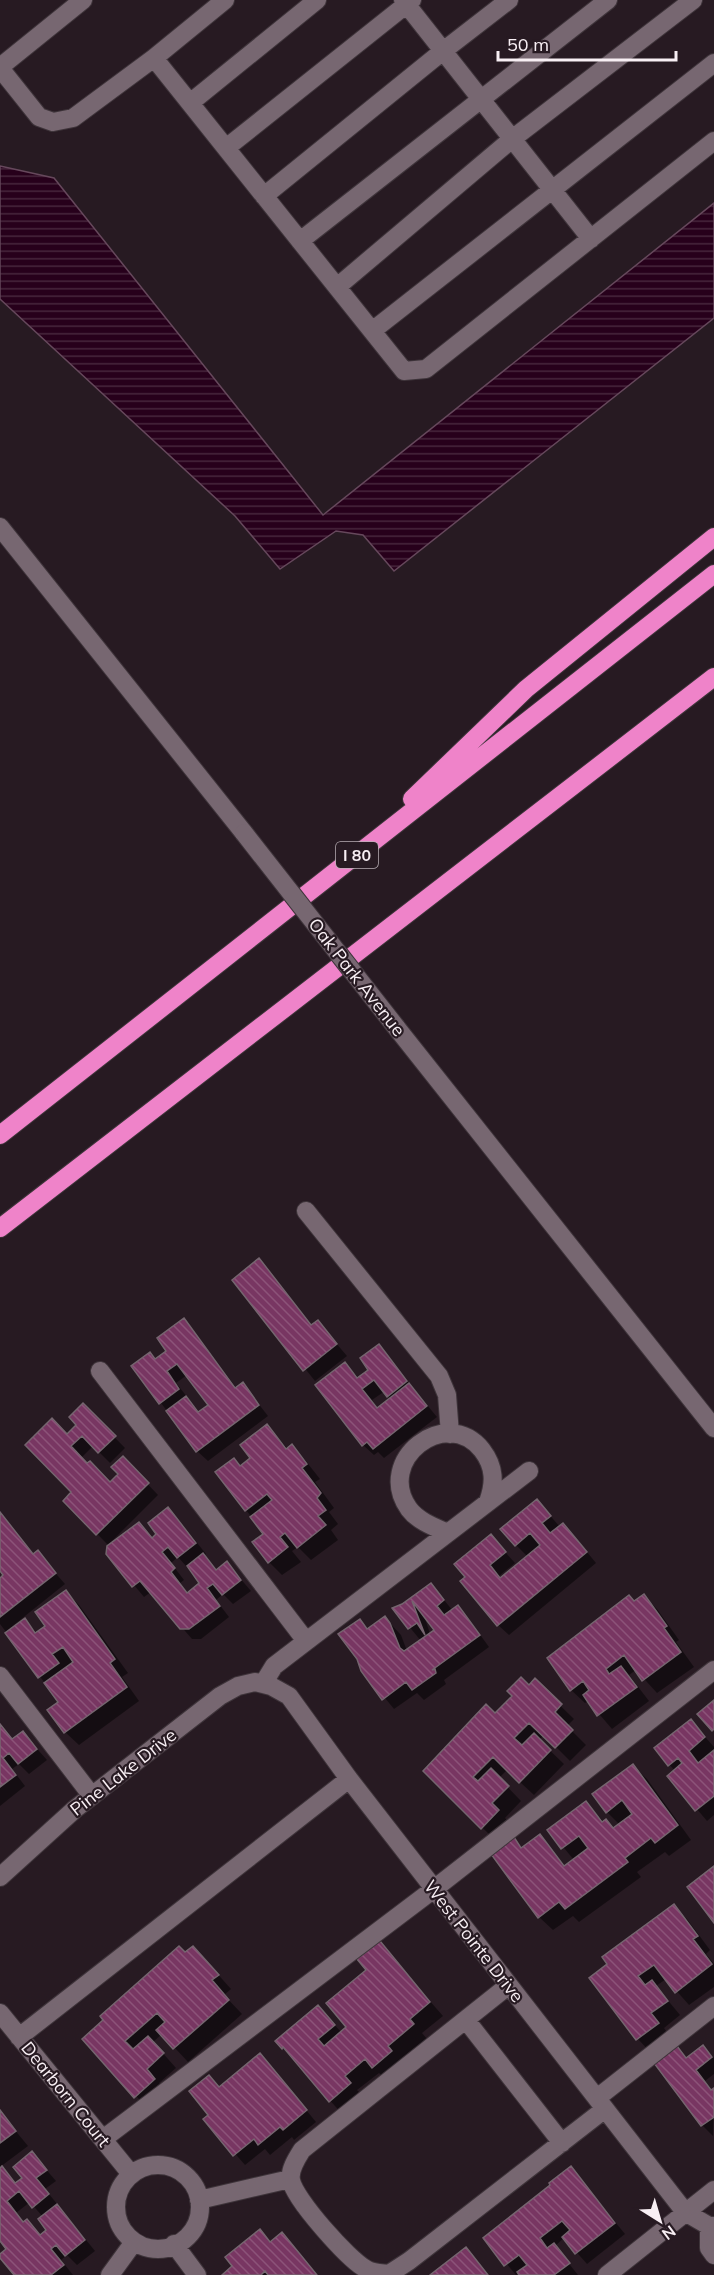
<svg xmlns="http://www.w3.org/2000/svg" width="714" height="2275" viewBox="0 0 714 2275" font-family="Mulish,sans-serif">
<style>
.water{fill:url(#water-rules);stroke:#66485c;stroke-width:1.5}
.shadow{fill:#0007;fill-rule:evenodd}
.building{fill:url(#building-back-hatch);stroke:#75656f;stroke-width:1.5}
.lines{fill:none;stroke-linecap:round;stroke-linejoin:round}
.minor-casing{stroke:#3e343a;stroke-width:20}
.highway-casing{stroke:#3e343a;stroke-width:20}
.minor{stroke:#776771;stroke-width:18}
.highway{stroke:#ef83c9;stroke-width:18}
.minor-bridge-casing{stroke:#3e343a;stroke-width:20;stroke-linecap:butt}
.minor-bridge{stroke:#776771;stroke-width:18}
.labels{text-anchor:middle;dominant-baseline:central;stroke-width:4.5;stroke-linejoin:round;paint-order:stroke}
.shield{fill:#271a22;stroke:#b9afb5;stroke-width:1.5}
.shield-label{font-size:16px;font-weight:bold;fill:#f8eff4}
.street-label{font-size:18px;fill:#f8eff4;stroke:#271a22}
</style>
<defs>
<pattern id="water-rules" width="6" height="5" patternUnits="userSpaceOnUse" patternTransform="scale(1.5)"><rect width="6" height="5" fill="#27001b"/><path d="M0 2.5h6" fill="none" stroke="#47263d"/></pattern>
<pattern id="building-back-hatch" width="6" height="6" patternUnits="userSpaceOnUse" patternTransform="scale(1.5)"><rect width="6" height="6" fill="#783662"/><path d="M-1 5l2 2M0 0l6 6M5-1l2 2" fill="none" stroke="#8c5379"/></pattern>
</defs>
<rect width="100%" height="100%" fill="#271a22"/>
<path class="water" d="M0,166l54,12 269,337 391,-312v115l-320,253 -31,-36 -27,-4 -56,38 -45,-53 -235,-217z"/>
<path class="shadow" d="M259,1260l53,66 6,-4 29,34 -32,25 -81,-101z
M184,1320l10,11 43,58 6,-5 25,32 -60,45 -11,-10 -36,-48 -5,-43 12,-9zM187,1375l23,31 -10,7 -24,-30z
M378,1346l59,71 -53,41 -6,-6 -4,3 -11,-10 -18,-81 14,14 11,-8zM385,1391l6,8 -13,10 -6,-9z
M83,1405l42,43 -15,15 -17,-17 -12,12 29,26 10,-10 3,-16 35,37 -50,50 -43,-44 9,-9 -7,-56 11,-11z
M267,1426l21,23 4,-3 13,14 15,19 -5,3 19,26 -5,4 9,12 -7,6 7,10 -27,20 -13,-13 -6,4 9,11 -19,13 -13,-13 -4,-28 -19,-24 -12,-50 7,7 11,-9z
M168,1509l10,10 28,35 -2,2 13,15 10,-8 24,28 -18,13 -10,-10 -7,6 13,17 -28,22h-9l-41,-47 -7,5 -36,-43 31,-30 14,15 6,-5zM178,1557l23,26 -13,11 -8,-11 4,-3 -13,-17z
M0,1511l34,44 3,-3 28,32 -55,44 1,2 14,-10 12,13 10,-7 19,-34 13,13 49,68 -6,4 17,24 -60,44 -14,-13 -5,-29 -60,-79v-45l5,-4 -5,-7z
M547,1512l13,15 13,8 23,28 -87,72 -11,-10 -31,-48 24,-41 24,27 -16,13 2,3 27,-22 -12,-12z
M431,1584l22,27 5,-4 10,11 21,29 -45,33 2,4 -22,16 -7,-7 -23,16 -32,-39 -4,-12 2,-38 9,10 16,-12 16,17 6,16 14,-10 -27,-33 9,-3zM424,1615l12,15 -6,4z
M644,1596l13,13 22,31 -3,2 18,25 -37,26 -21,-23 -7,5 20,26 -37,28 -24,-28 -3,2 -14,-13 63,-87z
M535,1681l39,38 -7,7 19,19 -16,16 -26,-26 -5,5 25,24 -30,31 -27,-25 -8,8 22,23 -16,17 7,7 -16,16 -71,-70z
M691,1721l23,26v68l-7,6 -38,-45 6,-5 -19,-22z
M0,1726l13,14 10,-7 24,27 -18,14 -10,-10 -7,5 13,17 -25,20z
M633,1766l14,13 44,61 -22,16 -4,-4 -28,20 4,5 -62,45 -6,-6 -20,14 -14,-13 -26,-78 10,10 17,-13 26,31 8,-7 -25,-30 37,-27 18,19 2,-1 8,8 6,-4 -13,-13z
M673,1906l14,13 23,31 -4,4 8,10v23l-25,18 -23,-26 -10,7 24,29 -16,13 7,10 -20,15 -13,-14 -46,-61z
M379,1943l64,73 -21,17 5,6 -26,22 -14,19 -8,-7 -22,17 7,7 -21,18 -66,-74 41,-34 24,26 6,-6z
M185,1954l21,7 25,28 -7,6 18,19 -54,48 -26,-28 -9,8 23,26 -17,15 9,10 -19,17 -65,-71z
M703,2047l11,11v16l-9,7 8,10 1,-1 -1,46 -11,-11 -46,-61 21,-16 11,11z
M270,2066l46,56 -22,18 -2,-3 -22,18 -5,-6 -20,16 -40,-46 5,-4 10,-27z
M0,2112l28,34 -28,21 16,17 8,-6 8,-25 24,28 -11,8 50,62 -18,14 -10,-10 -6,5 12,15h-57l-7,-26 -9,-11zM30,2202l13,15 6,13 -7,6 -15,-15 -3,2 -8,-10z
M571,2168l54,66 -38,30 -23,-26 -9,8 23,29h-57l-1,-2 -4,2 -31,-37 67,-53z
M260,2231l11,12 11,-9 36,41h-94l10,-8z"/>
<path class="building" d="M259,1258l52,67 7,-5 19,24 -34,27 -71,-91z
M184,1318l51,70 8,-6 16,23 -63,47 -30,-41 20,-15 12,16 10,-7 -31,-41 -10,7 12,18 -20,15 -28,-38 19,-14 5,7 11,-8 -9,-13z
M379,1344l28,37 -20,16 -13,-17 -12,9 15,19 32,-25 18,23 -54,43 -6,-7 -5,4 -47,-61 30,-23 12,16 11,-8 -8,-12z
M83,1403l33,33 -18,17 -16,-17 -11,10 16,17 3,-2 20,21 8,-8 -7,-7 12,-11 26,27 -53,52 -33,-34 8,-9 -46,-47 27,-27 15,16 9,-9 -7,-8z
M267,1424l19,25 6,-5 15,20 -5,4 19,25 -4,5 9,12 -8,6 8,9 -29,23 -12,-15 -5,4 8,10 -20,16 -16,-21 11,-8 -13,-17 22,-17 -5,-6 -22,17 -30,-39 19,-14 6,8 10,-8 -10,-13z
M537,1499l14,17 -9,7 8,10 13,-10 24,29 -90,74 -37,-45 5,-4 -11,-13 37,-30 15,18 -16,13 10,13 40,-33 -10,-12 -15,13 -15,-17z
M168,1507l28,36 -19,15 -9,-11 -6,5 13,16 -4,4 16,21 12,-10 -12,-17 16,-13 13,17 11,-9 14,19 -19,15 -9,-11 -6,4 13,18 -31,23h-9l-40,-48 -8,6 -26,-33 1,-8 32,-24 13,16 4,-4 -8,-11z
M0,1512l33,42 5,-4 18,23 -56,44v-39l3,-3 -3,-4z
M431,1583l13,17 -7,6 7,9 14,-10 22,30 -48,35 3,-1 1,4 -24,17 -6,-8 -24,18 -21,-29 -4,-12 -19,-25 22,-15 7,10 18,-13 5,7 10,25 4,3 30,-21 -22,-29 13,34 -8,-12 -9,6 -16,-21 10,-4z
M66,1590l49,69 -5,4 17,24 -63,46 -17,-23 11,-8 -14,-19 29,-21 -10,-15 -11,7 7,9 -21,15 -33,-45 20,-15 10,15 10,-7 -10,-14z
M644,1594l23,32 -3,2 17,24 -39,29 -18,-26 -18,14 3,5 12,-8 16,21 -40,29 -14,-21 6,-5 -6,-9 -13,10 -23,-33 82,-63 5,6z
M521,1677l8,8 6,-7 27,26 -7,8 18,18 -18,18 -26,-25 -15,15 8,7 12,-12 17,17 -32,33 -26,-26 -20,20 5,4 13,-13 18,18 -17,17 7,7 -18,19 -58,-58 63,-67 9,9 17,-17 -5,-5z
M714,1700v29l-2,2 -15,-17z
M691,1719l14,18 -16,14 9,12 16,-13v46l-19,15 -28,-35 15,-13 -4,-5 -10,8 -14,-18z
M0,1724l12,15 11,-8 14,18 -19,15 -9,-11 -6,5 13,17 -16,12z
M633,1764l45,61 -23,18 -4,-5 -26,20 3,4 -63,47 -6,-7 -21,16 -47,-64 23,-17 7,11 19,-14 24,32 24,-18 -9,-12 -18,13 -14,-19 39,-29 16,21 4,-3 7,9 19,-14 -10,-14 -16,13 -14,-19z
M714,1866v57l-27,-36z
M674,1904l24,32 -5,3 19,25 -37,29 -21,-28 -16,11 7,9 7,-5 16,21 -17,12 8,10 -23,17 -47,-62 18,-14 -5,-7z
M380,1941l50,61 -20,17 4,5 -26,22 4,5 -20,17 -7,-9 -20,17 6,7 -22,19 -46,-55 -1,2 -7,-8 43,-36 17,20 -17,14 6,7 22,-19 -20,-24 40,-33 -9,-11z
M179,1946l6,6 8,-6 26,29 -7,5 17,20 -56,49 -17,-19 9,-8 -8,-9 -32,28 8,8 15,-13 16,17 -17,16 8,10 -21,19 -52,-59 21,-19 -3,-4z
M703,2045l9,12 -16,13 15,20 3,-2v29l-13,9 -47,-63 23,-17 9,12z
M260,2053l47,57 -24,20 -3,-3 -22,18 -4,-6 -21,17 -30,-37 5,-4 -19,-24 20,-16 10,12z
M0,2110l16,21 -16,12z
M32,2151l15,19 -11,8 13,16 -17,14 -13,-17 -12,10 16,21 4,-3 13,16 6,-5 -8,-11 19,-15 28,36 -20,16 -9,-11 -5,4 13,16 -13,10h-37l-14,-17v-4l6,-5 -6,-8v-73l2,-2 13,17 7,-5 -9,-11z
M571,2166l44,57 -40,31 -13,-17 8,-7 -8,-9 -22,17 7,10 7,-5 16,20 -16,12h-35l-2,-3 10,-7 -8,-10 -15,11 -21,-28 67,-53 -1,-2z
M260,2229l10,13 12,-10 35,43h-49l-3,-4 -4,4h-39l10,-9 -7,-9z
M466,2247l22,28h-58z"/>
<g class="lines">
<g class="minor-casing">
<path id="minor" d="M403,0l188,239
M154,58l71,-58
M0,67l83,-67
M0,68l39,49 14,5 20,-4 81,-60 250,313 22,-2 288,-228
M190,103l127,-103
M226,148l186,-148
M264,196l179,-145 66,-51
M300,241l308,-241
M337,287l175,-148 181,-139
M372,331l342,-268
M0,527l244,306
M396,1027l318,401
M306,1211l133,165 8,19 3,39
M100,1371l206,270
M448,1533c-14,-6 -30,-12 -39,-24 -35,-49 37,-104 73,-59 13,17 13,33 6,52
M0,1676l92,120
M263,1684l11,-18 255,-195
M0,1877l75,-68 145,-113 18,-10 17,-4 16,4 18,10 60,83 336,433 24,14h5
M509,1985l-207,165c-5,8 -13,20 -11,30 3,19 58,80 75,89 6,4 15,4 23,5l20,-13 196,-152
M0,2013l131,161
M466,2020l96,123
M19,2037l330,-258
M597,2098l117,-92
M103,2139l331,-250 280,-219
M116 2207a42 42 0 1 1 84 0a42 42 0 1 1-84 0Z
M199,2200l91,-21
M709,2226v22l5,7
M174,2244l23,31
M110,2275l24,-33
M607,2275l107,-85"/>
</g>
<g class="highway-casing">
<path id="highway" d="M412,799l114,-110 188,-152
M0,1135l714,-561
M0,1228l714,-551"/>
</g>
<use href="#minor" class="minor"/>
<use href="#highway" class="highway"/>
<g class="minor-bridge-casing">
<path id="minor-bridge" d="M244,833l152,194"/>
</g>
<use href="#minor-bridge" class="minor-bridge"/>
</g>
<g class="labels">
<rect class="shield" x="336" y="842" width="42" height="26" rx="4.5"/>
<g class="shield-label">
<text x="357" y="855">I 80</text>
</g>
<g class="street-label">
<text transform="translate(357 977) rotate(52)">Oak Park Avenue</text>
<text transform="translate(123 1772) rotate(-38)">Pine Lake Drive</text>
<text transform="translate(474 1941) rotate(52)">West Pointe Drive</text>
<text transform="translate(66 2094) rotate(51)">Dearborn Court</text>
</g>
</g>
<g transform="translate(660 2221) rotate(143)" stroke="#271a22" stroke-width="4.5" paint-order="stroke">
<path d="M0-4.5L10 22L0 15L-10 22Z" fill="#f8eff4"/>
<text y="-9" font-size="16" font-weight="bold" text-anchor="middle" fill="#f8eff4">N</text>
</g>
<path d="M498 51v9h178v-9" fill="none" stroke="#f8eff4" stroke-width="3"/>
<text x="507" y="51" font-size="18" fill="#f8eff4" stroke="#271a22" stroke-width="4.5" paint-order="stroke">50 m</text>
</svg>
